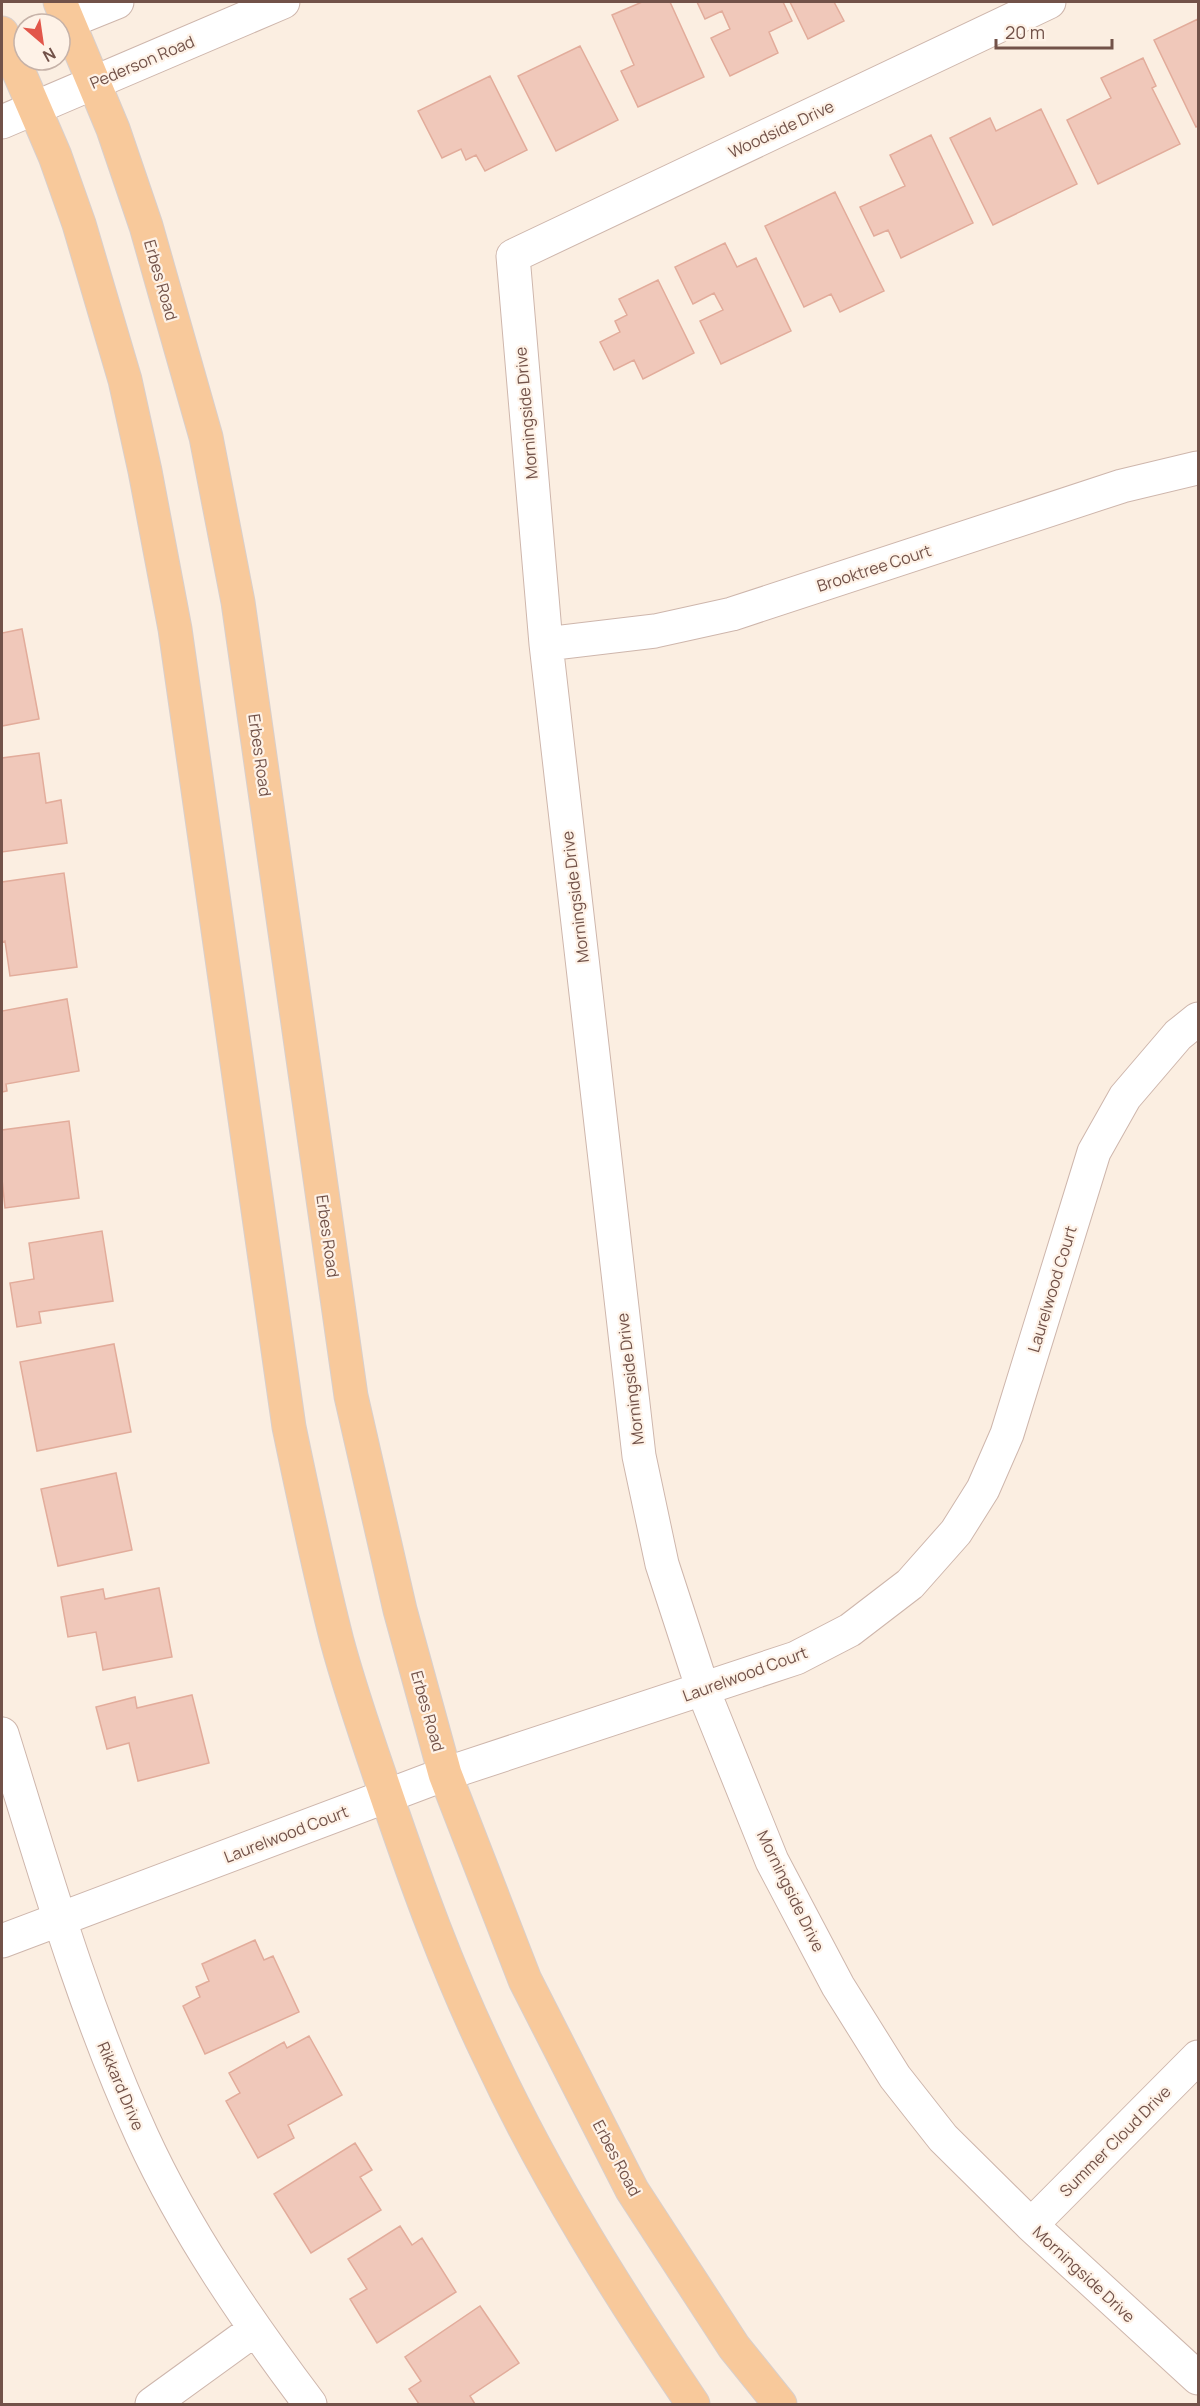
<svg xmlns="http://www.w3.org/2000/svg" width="1200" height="2406" viewBox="0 0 1200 2406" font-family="Manrope,sans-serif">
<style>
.building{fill:#f0c8ba;stroke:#e2ac9b;stroke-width:1.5}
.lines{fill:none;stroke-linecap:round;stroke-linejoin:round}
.minor-casing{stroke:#ceb6ac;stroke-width:35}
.major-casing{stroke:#d8cfcc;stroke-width:35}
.minor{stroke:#fff;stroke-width:33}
.major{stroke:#f8c99b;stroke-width:33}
.labels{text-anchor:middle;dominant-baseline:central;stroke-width:4.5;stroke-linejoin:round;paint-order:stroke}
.street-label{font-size:16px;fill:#725249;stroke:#fef2e7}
</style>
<rect width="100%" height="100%" fill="#fbeee1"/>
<path class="building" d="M642,2h28l34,75 -66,30 -17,-36 13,-6 -22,-50z
M697,2h86l9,19 -23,11 9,21 -48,23 -19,-38 19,-9 -8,-18 -17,8z
M790,2h44l10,19 -36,18z
M1198,19v107l-2,1 -42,-87z
M580,46l38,74 -62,31 -38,-75z
M1143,58l13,28 -4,2 28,56 -82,40 -31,-64 44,-22 -10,-20z
M490,76l37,74 -42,21 -9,-16 -10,5 -5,-11 -19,9 -24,-47z
M1041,109l36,75 -84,41 -43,-87 40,-20 6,13z
M931,135l42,88 -72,35 -13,-28 -14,6 -14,-29 45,-21 -15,-31z
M835,192l49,99 -44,21 -9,-18 -27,13 -39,-81z
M725,243l12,24 19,-9 35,73 -70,33 -21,-43 23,-11 -9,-17 -21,11 -18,-37z
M658,280l36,73 -51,26 -9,-19 -20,10 -14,-28 20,-10 -5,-11 12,-6 -8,-16z
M22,629l17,90 -37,7v-93z
M39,753l7,50 15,-3 6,43 -65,9v-94z
M64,873l13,94 -67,9 -5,-35 -3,1v-60z
M67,999l12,72 -73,13 1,7 -5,1v-81z
M69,1121l10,77 -74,10 -3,-29v-49z
M102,1231l11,70 -74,11 2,11 -24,4 -7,-44 24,-4 -5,-36z
M114,1344l17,88 -94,19 -17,-89z
M116,1473l16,77 -74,16 -17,-77z
M159,1588l13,69 -69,13 -7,-38 -28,5 -7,-40 42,-8 2,10z
M192,1695l17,68 -71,18 -9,-38 -22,6 -11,-42 39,-10 2,11z
M255,1940l9,20 9,-4 26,56 -94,42 -22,-48 17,-9 -4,-10 13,-6 -7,-17z
M309,2036l33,59 -54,30 6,13 -36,20 -32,-57 14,-8 -11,-20 55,-31 3,6z
M355,2143l17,27 -12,7 21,33 -70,43 -37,-59z
M400,2226l12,19 10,-7 34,54 -79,51 -27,-44 17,-10 -19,-30z
M480,2306l39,57 -49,33 5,8h-56l-10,-15 12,-8 -16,-24z"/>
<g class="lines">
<g class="minor-casing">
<path id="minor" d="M1049,2l-536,254 33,388 93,812 23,108 41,126 69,171 66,125 57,91 48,61 88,87 167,153
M60,25l57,-23
M2,122l281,-120
M546,644l109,-13 77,-17 390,-128 75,-18
M2,1734c42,135 81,273 140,402 44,96 105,184 168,268
M2,1941l443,-167 351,-116 54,-28 60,-46 46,-52 27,-43 24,-55 87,-282 31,-55 53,-62 20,-16
M1031,2225l167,-168
M152,2404l102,-74"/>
</g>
<g class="major-casing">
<path id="major" d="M60,2l53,127 33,97 60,211 32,165 113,794 49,214 45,164 80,206 107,210 102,157 46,57
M2,33l53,123 24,68 46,156 20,91 30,158 114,798c15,72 30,144 48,214 14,52 32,103 49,153 31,91 62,177 104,264 57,122 128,235 203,346"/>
</g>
<use href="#minor" class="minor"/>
<use href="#major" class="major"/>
</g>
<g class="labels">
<g class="street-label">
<text transform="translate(142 62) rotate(-23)">Pederson Road</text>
<text transform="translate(781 129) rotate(-25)">Woodside Drive</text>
<text transform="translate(161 280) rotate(74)">Erbes Road</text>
<text transform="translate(526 413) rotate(-95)">Morningside Drive</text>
<text transform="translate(874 568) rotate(-18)">Brooktree Court</text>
<text transform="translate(260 755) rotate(82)">Erbes Road</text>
<text transform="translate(575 897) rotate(-97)">Morningside Drive</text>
<text transform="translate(328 1236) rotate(82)">Erbes Road</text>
<text transform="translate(1052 1289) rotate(-73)">Laurelwood Court</text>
<text transform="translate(630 1379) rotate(-97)">Morningside Drive</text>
<text transform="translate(745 1674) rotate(-20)">Laurelwood Court</text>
<text transform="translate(428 1711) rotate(74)">Erbes Road</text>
<text transform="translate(286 1834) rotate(-21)">Laurelwood Court</text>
<text transform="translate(791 1891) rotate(64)">Morningside Drive</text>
<text transform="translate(121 2086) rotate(67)">Rikkard Drive</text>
<text transform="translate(1115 2141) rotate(-45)">Summer Cloud Drive</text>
<text transform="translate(617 2158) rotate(62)">Erbes Road</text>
<text transform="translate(1084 2274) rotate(43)">Morningside Drive</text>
</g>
</g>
<rect width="1200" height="2406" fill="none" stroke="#725249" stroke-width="6"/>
<g transform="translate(42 42) rotate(151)"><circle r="28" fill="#fef2e7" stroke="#c6b2a8" stroke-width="1.5"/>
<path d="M0-4.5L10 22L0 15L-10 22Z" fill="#e2564a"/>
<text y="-9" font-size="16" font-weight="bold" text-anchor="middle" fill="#725249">N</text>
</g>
<path d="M996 39v9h116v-9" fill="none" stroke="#725249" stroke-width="3"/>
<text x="1005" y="39" font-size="18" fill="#725249" stroke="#fef2e7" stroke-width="4.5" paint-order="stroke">20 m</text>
</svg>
